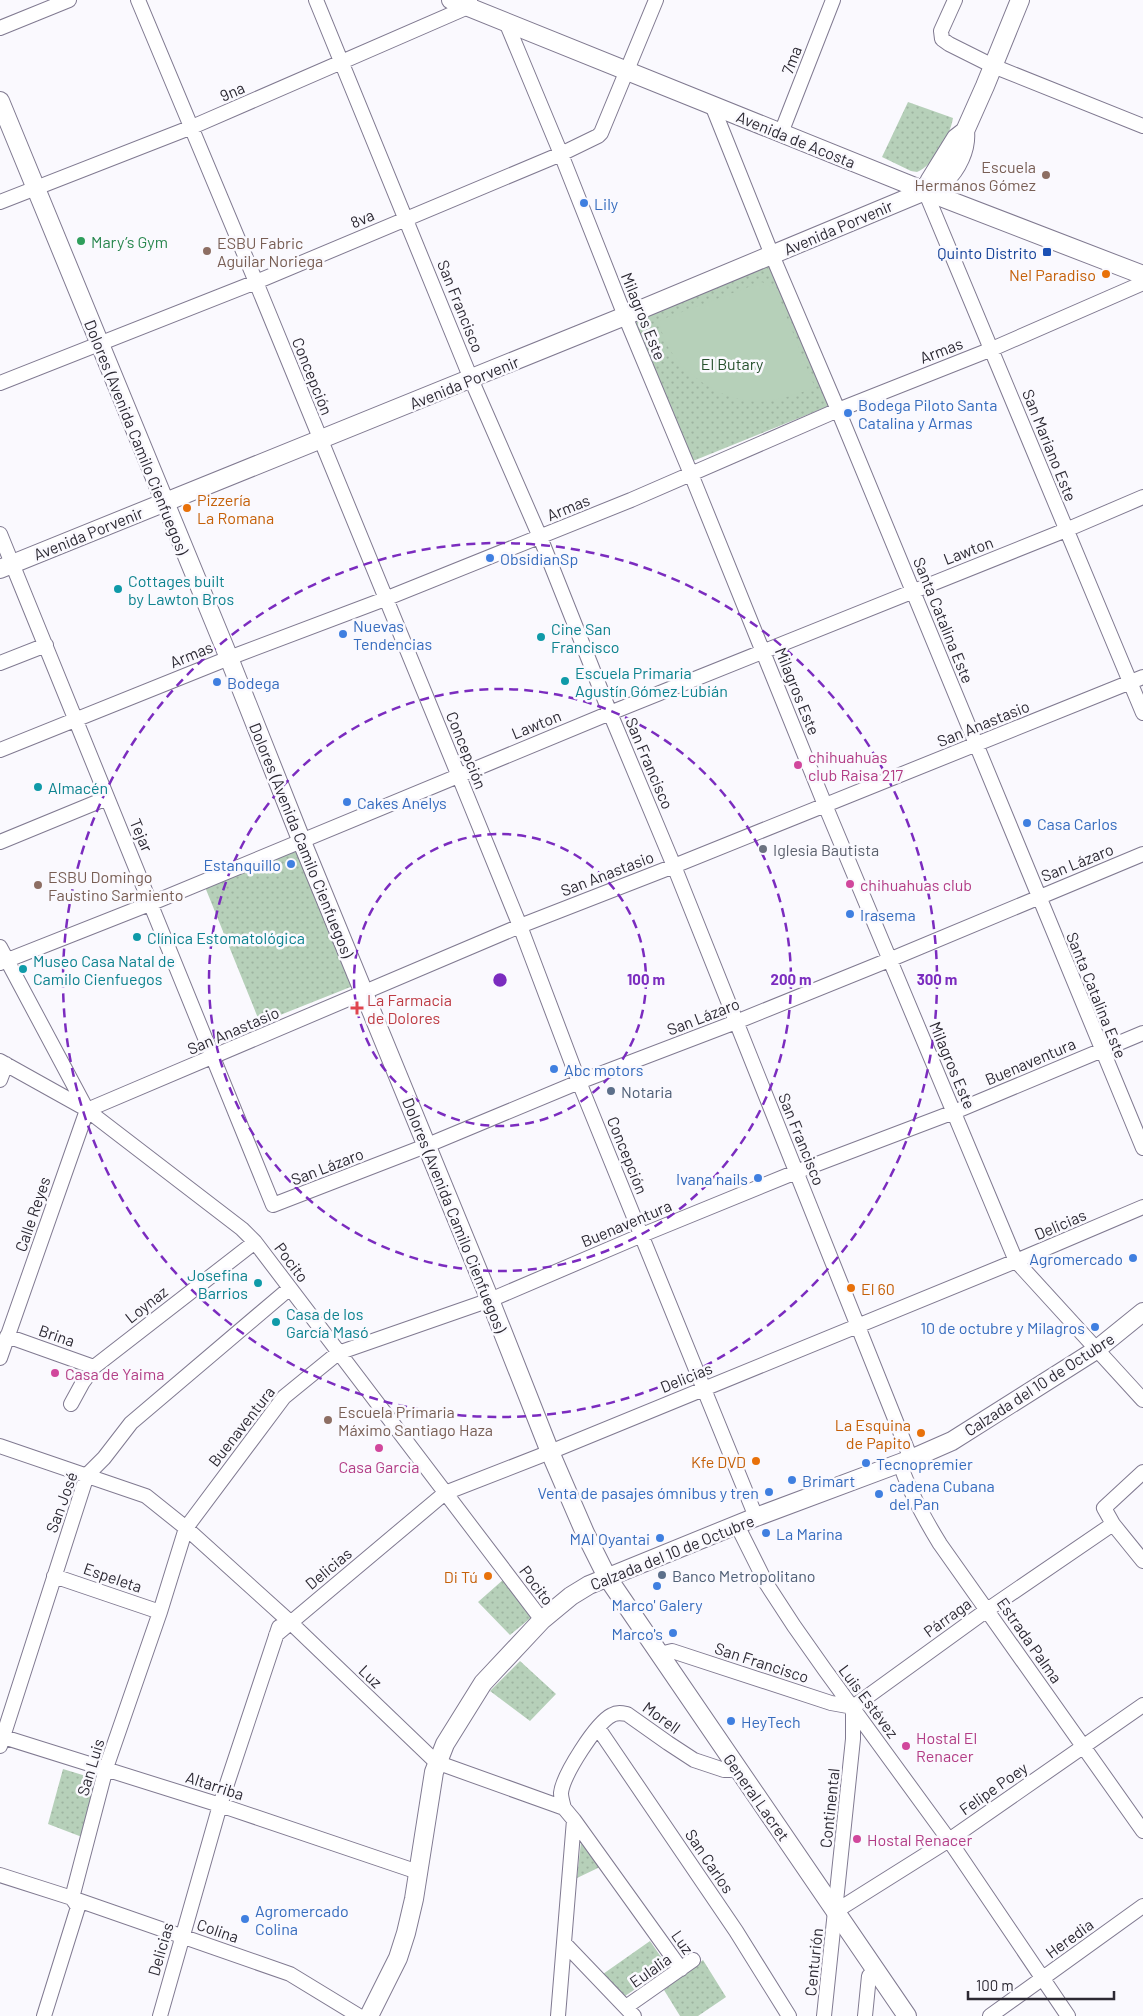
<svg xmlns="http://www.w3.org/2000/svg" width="1143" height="2016" viewBox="0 0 1143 2016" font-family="Barlow,sans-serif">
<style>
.grass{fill:url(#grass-dots)}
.garden{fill:#b6d0b9}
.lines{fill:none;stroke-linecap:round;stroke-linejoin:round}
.minor-casing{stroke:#807a91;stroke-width:16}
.major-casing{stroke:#807a91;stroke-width:20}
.minor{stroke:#fff;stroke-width:14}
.major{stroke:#fff;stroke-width:18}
.ring{fill:none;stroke:#7b2cbf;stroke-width:2.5;stroke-dasharray:9 6}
.education-dot{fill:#8d6e63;stroke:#faf9fe;stroke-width:2}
.shop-dot{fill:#3f7fe0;stroke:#faf9fe;stroke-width:2}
.leisure-dot{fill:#2e9e5b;stroke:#faf9fe;stroke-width:2}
.transit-dot{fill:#1a4fb4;stroke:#faf9fe;stroke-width:2}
.food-dot{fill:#e8710a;stroke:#faf9fe;stroke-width:2}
.culture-dot{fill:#0f9aa8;stroke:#faf9fe;stroke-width:2}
.hotel-dot{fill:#d1479c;stroke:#faf9fe;stroke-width:2}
.worship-dot{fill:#6b7280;stroke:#faf9fe;stroke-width:2}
.health-dot{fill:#e0444e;stroke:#faf9fe;stroke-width:2}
.service-dot{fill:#5c6f8a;stroke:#faf9fe;stroke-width:2}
.labels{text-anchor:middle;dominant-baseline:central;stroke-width:5;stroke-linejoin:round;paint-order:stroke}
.street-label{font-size:16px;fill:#2c2933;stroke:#faf9fe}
.education-label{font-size:16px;fill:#785e54;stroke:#faf9fe;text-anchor:start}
.shop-label{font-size:16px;fill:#366cbe;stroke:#faf9fe;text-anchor:start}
.leisure-label{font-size:16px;fill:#27864d;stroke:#faf9fe;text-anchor:start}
.transit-label{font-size:16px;fill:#164399;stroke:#faf9fe;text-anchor:end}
.food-label{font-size:16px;fill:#c56008;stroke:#faf9fe;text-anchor:end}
.park-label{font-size:16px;fill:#26502d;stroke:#faf9fe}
.culture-label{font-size:16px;fill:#0d838f;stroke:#faf9fe;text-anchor:start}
.hotel-label{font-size:16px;fill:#b23c85;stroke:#faf9fe;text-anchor:start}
.worship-label{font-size:16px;fill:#5b616d;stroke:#faf9fe;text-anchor:start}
.health-label{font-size:16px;fill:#be3a42;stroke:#faf9fe;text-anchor:start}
.service-label{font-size:16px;fill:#4e5e75;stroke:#faf9fe;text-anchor:start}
.centre{fill:#7b2cbf;stroke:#faf9fe;stroke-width:2.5}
.ring-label{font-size:15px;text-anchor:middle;font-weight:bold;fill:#7b2cbf;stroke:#faf9fe;stroke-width:5;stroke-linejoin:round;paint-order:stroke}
</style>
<defs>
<pattern id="grass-dots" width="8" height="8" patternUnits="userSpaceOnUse" patternTransform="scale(1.25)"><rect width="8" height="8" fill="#b6d0b9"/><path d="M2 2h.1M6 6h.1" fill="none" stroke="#9db3a0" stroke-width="1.8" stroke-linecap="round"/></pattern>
</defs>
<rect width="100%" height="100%" fill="#faf9fe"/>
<path class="grass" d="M908,102l45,16c-3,18 -19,47 -36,54l-6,-1 -29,-14z
M771,265l58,141 -136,55 -58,-140z
M297,849l56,137 -93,37 -55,-136z
M504,1579l29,37 -23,19 -32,-33z
M520,1661l36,33 -26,27 -40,-30z
M63,1769l36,11 -17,57 -34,-13z
M581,1842l19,25 -23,11z
M650,1941l18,26 -43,29 -22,-22z
M703,1960l23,37 -28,19h-18l-16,-26z"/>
<path class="garden" d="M762,282l14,8 39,98c-16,5 -32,11 -48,13 -37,4 -75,-20 -95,-48 -7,-10 -10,-21 -14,-32z"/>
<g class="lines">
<g class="minor-casing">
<path id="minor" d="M138,0l118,282 202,492 62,152 59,156 177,435
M316,0l155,379 69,158 70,176 64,153 237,593
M955,0l-14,31 1,8 7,5 44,22 150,60
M506,22l55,132 64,162 66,158 134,331 191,456 127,139
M0,28l69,-28
M712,105l60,150 66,155 305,738
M781,133l52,-133
M925,191l218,522
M0,202l192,-75 276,-120 2,-6
M0,383l256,-101 305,-128 37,-18 3,-3 55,-133
M0,534l273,671 150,-58 156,-65 157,-60 153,-62 254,-106
M0,663l46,-18
M0,750l229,-92 156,-59 246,-99 207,-90 154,-61 151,-66
M0,842l107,-44
M0,947l87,163 155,119 13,13 287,378
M0,963l152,-60 458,-190 456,-183 77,-33
M0,1061l86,48
M0,1080l6,-16
M87,1110l433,-184 154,-60 469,-189
M7,1336l87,31
M0,1358l87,-248
M71,1404l12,-22 11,-15 161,-125
M0,1446l146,50 40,32 104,94 146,140 128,46 10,12 107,149
M900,1464c10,29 24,54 40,80l203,287
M1143,1472l-39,36 9,16 30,37
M737,1525l29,58 28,43 31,44 124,170 119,176
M54,1576l106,36
M276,1635l169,-142 105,-41 466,-191 127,-54
M660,1654l12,-3 159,52 22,4
M853,1707l134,-97 126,-86
M598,1728l138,203 53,85
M0,1736l220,69 198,67
M0,1746l87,-271 17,-17 27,-35 159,-135
M564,1808c-1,-4 -3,-10 -3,-15 2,-18 35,-70 51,-78 5,-3 10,-2 15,-1l41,29 26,17 30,10h6l7,-3
M0,1875l72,23 218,76 69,42
M836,1911l113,-71 194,-135
M565,1944l69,72
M626,2007l67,-47
M44,2016l34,-109 -6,-9 34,-130 54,-156 26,-84 98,-131 54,-44 152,-53 152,-65 154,-63 158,-60 189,-79
M160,2016l60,-211 59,-178
M558,2016l16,-196
M824,2016l29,-277v-32
M865,2016l4,-40 7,-5
M990,2016l153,-110"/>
</g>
<g class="major-casing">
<path id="major" d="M451,0l474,191 218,84
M0,101l229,557 73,184 188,458 60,152 35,81 22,44 300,439
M925,191l5,-11 26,-42 9,-7 20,-45 35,-86
M0,569l625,-253 300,-125c6,-3 14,-5 19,-10 13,-12 23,-32 21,-50
M369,2016l29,-58 8,-25 8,-34 20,-127 11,-28 38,-61 59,-63 29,-24 18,-11 167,-68 155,-58 41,-18 144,-91 47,-38"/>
</g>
<use href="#minor" class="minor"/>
<use href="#major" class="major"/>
</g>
<g class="ring">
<circle cx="500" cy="980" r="146"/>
<circle cx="500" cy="980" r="291"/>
<circle cx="500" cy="980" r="437"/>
</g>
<g class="education-dot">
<circle cx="1046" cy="175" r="5"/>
<circle cx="207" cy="251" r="5"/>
<circle cx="38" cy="885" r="5"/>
<circle cx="328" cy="1420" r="5"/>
</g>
<g class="shop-dot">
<circle cx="584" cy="203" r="5"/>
<circle cx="848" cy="413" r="5"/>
<circle cx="490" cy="558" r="5"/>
<circle cx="343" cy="634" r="5"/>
<circle cx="217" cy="682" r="5"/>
<circle cx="347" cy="802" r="5"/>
<circle cx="1027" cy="823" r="5"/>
<circle cx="291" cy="864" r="5"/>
<circle cx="850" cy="914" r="5"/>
<circle cx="554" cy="1069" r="5"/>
<circle cx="758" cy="1178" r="5"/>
<circle cx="1133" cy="1258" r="5"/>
<circle cx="1095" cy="1327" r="5"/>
<circle cx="866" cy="1463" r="5"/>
<circle cx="792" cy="1480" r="5"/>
<circle cx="769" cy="1492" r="5"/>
<circle cx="879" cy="1494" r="5"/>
<circle cx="766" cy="1533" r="5"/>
<circle cx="660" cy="1538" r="5"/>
<circle cx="657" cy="1586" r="5"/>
<circle cx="673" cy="1633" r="5"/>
<circle cx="731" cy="1721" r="5"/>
<circle cx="245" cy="1919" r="5"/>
</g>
<circle class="leisure-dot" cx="81" cy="241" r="5"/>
<rect class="transit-dot" x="1042" y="247" width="10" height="10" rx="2.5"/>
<g class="food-dot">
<circle cx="1106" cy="274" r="5"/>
<circle cx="187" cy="508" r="5"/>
<circle cx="851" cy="1288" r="5"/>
<circle cx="921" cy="1433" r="5"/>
<circle cx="756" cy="1461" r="5"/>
<circle cx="488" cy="1576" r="5"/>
</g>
<g class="culture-dot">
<circle cx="118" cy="589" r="5"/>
<circle cx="541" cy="637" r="5"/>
<circle cx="565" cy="681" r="5"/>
<circle cx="38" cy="787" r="5"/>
<circle cx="137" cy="937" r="5"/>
<circle cx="23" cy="969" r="5"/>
<circle cx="258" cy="1283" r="5"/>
<circle cx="276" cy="1322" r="5"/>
</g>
<g class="hotel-dot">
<circle cx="798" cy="765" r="5"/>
<circle cx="850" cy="884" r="5"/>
<circle cx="55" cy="1373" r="5"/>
<circle cx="379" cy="1448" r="5"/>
<circle cx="906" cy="1746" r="5"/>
<circle cx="857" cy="1839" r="5"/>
</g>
<circle class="worship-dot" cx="763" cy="849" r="5"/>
<path class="health-dot" d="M354.5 1000.5h5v5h5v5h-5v5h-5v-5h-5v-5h5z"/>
<g class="service-dot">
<circle cx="611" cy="1091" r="5"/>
<circle cx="662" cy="1575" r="5"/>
</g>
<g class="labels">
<g class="street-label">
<text transform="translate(791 60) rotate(-69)">7ma</text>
<text transform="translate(232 91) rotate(-23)">9na</text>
<text transform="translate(796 139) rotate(22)">Avenida de Acosta</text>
<text transform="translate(362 218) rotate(-23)">8va</text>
<text transform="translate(838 227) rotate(-23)">Avenida Porvenir</text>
<text transform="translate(461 306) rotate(68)">San Francisco</text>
<text transform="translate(644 316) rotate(68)">Milagros Este</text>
<text transform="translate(941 350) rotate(-21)">Armas</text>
<text transform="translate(313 376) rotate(68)">Concepción</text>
<text transform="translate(464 382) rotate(-22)">Avenida Porvenir</text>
<text transform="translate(137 437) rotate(68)">Dolores (Avenida Camilo Cienfuegos)</text>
<text transform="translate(1050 445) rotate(68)">San Mariano Este</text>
<text transform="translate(568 507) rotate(-22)">Armas</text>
<text transform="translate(88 533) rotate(-22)">Avenida Porvenir</text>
<text transform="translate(968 550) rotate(-21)">Lawton</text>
<text transform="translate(944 620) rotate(68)">Santa Catalina Este</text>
<text transform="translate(191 654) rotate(-22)">Armas</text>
<text transform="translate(798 691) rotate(68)">Milagros Este</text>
<text transform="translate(983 723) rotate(-22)">San Anastasio</text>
<text transform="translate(536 724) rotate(-22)">Lawton</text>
<text transform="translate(467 750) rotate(68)">Concepción</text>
<text transform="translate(650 763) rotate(67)">San Francisco</text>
<text transform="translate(142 835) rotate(67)">Tejar</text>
<text transform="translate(302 840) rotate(68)">Dolores (Avenida Camilo Cienfuegos)</text>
<text transform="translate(1077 862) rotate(-22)">San Lázaro</text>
<text transform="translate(607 873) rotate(-21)">San Anastasio</text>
<text transform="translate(1097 995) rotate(68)">Santa Catalina Este</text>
<text transform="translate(703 1016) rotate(-21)">San Lázaro</text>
<text transform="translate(233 1030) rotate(-23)">San Anastasio</text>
<text transform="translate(1030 1061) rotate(-23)">Buenaventura</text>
<text transform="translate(953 1065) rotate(67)">Milagros Este</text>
<text transform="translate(802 1139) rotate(68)">San Francisco</text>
<text transform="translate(628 1155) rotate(68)">Concepción</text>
<text transform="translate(327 1166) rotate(-21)">San Lázaro</text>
<text transform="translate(32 1214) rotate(-71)">Calle Reyes</text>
<text transform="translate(455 1215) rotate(68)">Dolores (Avenida Camilo Cienfuegos)</text>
<text transform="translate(626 1223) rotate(-23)">Buenaventura</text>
<text transform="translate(1060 1224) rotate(-23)">Delicias</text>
<text transform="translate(292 1262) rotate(53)">Pocito</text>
<text transform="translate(146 1304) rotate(-38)">Loynaz</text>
<text transform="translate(57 1335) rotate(19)">Brina</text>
<text transform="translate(686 1377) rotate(-22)">Delicias</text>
<text transform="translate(1039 1384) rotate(-33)">Calzada del 10 de Octubre</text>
<text transform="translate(241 1426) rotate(-52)">Buenaventura</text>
<text transform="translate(61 1502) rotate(-70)">San José</text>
<text transform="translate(672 1552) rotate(-22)">Calzada del 10 de Octubre</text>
<text transform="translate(328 1568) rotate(-40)">Delicias</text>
<text transform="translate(113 1577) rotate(19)">Espeleta</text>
<text transform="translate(537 1585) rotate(53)">Pocito</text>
<text transform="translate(947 1617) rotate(-36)">Párraga</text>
<text transform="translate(1030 1640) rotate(55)">Estrada Palma</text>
<text transform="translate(762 1662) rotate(18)">San Francisco</text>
<text transform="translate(371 1676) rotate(44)">Luz</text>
<text transform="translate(869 1701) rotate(53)">Luis Estévez</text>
<text transform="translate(662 1717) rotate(36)">Morell</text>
<text transform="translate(90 1767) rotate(-73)">San Luis</text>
<text transform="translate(215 1785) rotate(18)">Altarriba</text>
<text transform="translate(993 1788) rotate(-35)">Felipe Poey</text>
<text transform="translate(757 1797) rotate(55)">General Lacret</text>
<text transform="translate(829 1808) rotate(-84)">Continental</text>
<text transform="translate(710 1861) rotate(56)">San Carlos</text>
<text transform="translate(218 1930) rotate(19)">Colina</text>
<text transform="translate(1069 1938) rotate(-36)">Heredia</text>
<text transform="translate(683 1942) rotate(55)">Luz</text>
<text transform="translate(160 1949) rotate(-74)">Delicias</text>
<text transform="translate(813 1962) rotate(-84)">Centurión</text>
<text transform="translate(650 1970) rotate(-35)">Eulalia</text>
</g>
<g class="education-label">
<text x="1036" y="166" text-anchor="end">Escuela<tspan x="1036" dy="18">Hermanos Gómez</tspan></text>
<text x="217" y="242">ESBU Fabric<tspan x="217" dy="18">Aguilar Noriega</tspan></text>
<text x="48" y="876">ESBU Domingo<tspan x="48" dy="18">Faustino Sarmiento</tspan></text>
<text x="338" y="1411">Escuela Primaria<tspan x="338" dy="18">Máximo Santiago Haza</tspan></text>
</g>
<g class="shop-label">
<text x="594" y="203">Lily</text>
<text x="858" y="404">Bodega Piloto Santa<tspan x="858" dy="18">Catalina y Armas</tspan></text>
<text x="500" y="558">ObsidianSp</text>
<text x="353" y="625">Nuevas<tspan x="353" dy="18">Tendencias</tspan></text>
<text x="227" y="682">Bodega</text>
<text x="357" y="802">Cakes Anelys</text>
<text x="1037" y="823">Casa Carlos</text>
<text x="281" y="864" text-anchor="end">Estanquillo</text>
<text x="860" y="914">Irasema</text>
<text x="564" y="1069">Abc motors</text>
<text x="748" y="1178" text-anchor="end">Ivana nails</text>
<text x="1123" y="1258" text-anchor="end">Agromercado</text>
<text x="1085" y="1327" text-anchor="end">10 de octubre y Milagros</text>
<text x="876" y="1463">Tecnopremier</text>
<text x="802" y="1480">Brimart</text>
<text x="889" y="1485">cadena Cubana<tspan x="889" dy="18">del Pan</tspan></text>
<text x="759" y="1492" text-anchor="end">Venta de pasajes ómnibus y tren</text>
<text x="776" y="1533">La Marina</text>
<text x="650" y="1538" text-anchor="end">MAI Oyantai</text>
<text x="657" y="1604" text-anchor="middle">Marco' Galery</text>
<text x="663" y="1633" text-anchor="end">Marco's</text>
<text x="741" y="1721">HeyTech</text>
<text x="255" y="1910">Agromercado<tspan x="255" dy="18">Colina</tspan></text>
</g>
<g class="leisure-label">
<text x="91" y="241">Mary’s Gym</text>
</g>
<g class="transit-label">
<text x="1037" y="252">Quinto Distrito</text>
</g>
<g class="food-label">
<text x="1096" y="274">Nel Paradiso</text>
<text x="197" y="499" text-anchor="start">Pizzería<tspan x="197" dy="18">La Romana</tspan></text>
<text x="861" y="1288" text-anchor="start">El 60</text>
<text x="911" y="1424">La Esquina<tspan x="911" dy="18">de Papito</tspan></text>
<text x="746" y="1461">Kfe DVD</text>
<text x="478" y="1576">Di Tú</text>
</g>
<g class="park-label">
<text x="732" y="363">El Butary</text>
</g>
<g class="culture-label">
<text x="128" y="580">Cottages built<tspan x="128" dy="18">by Lawton Bros</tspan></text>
<text x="551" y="628">Cine San<tspan x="551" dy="18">Francisco</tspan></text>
<text x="575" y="672">Escuela Primaria<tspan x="575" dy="18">Agustín Gómez Lubián</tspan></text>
<text x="48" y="787">Almacén</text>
<text x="147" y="937">Clínica Estomatológica</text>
<text x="33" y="960">Museo Casa Natal de<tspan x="33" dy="18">Camilo Cienfuegos</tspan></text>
<text x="248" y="1274" text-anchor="end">Josefina<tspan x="248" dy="18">Barrios</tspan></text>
<text x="286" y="1313">Casa de los<tspan x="286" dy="18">García Masó</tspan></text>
</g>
<g class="hotel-label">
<text x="808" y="756">chihuahuas<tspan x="808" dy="18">club Raisa 217</tspan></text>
<text x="860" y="884">chihuahuas club</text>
<text x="65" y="1373">Casa de Yaima</text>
<text x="379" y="1466" text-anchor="middle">Casa Garcia</text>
<text x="916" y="1737">Hostal El<tspan x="916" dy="18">Renacer</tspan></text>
<text x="867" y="1839">Hostal Renacer</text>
</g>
<g class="worship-label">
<text x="773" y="849">Iglesia Bautista</text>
</g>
<g class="health-label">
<text x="367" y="999">La Farmacia<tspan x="367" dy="18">de Dolores</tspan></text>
</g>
<g class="service-label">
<text x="621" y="1091">Notaria</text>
<text x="672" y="1575">Banco Metropolitano</text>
</g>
</g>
<circle cx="500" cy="980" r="8" class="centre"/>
<g class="ring-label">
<text x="646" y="985">100 m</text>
<text x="791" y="985">200 m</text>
<text x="937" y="985">300 m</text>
</g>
<path d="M968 1991v8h146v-8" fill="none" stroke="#2c2933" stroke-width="2.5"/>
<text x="976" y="1991" font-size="15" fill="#2c2933" stroke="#faf9fe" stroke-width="4" paint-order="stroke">100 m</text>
</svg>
